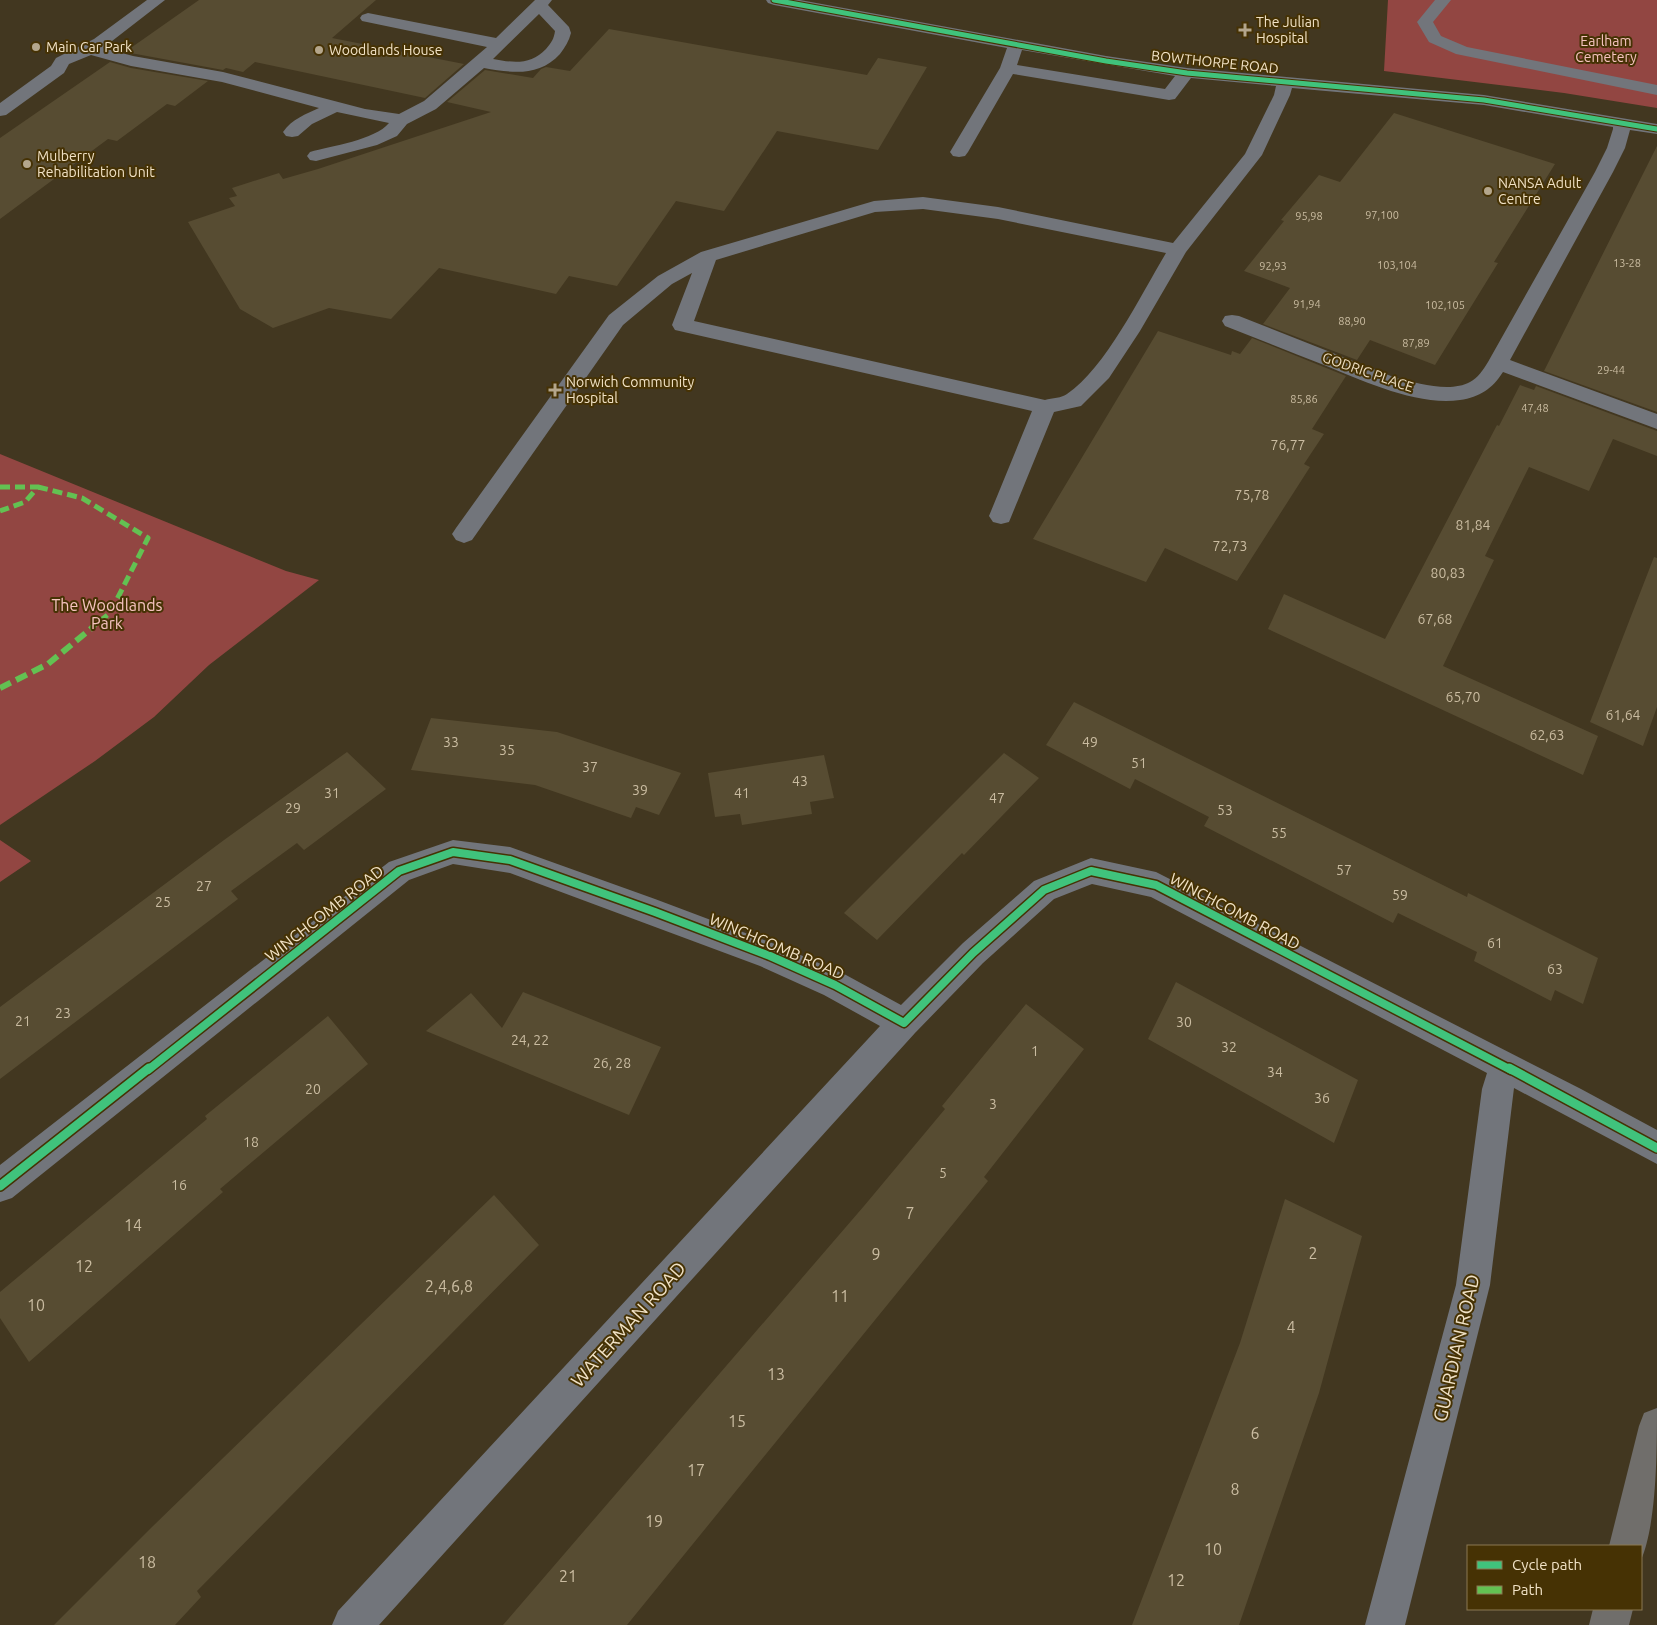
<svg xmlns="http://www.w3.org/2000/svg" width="1657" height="1625" viewBox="0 0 1657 1625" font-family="Ubuntu,sans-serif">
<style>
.green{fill:#924642}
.building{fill:#574c32}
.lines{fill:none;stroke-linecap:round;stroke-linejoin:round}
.minor{fill:#72757b;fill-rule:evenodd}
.highway{fill:#706e6b;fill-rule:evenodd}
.quiet-far1{stroke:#63c152;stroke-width:5;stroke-dasharray:10 5;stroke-linecap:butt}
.quiet{stroke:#63c152;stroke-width:6;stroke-dasharray:12 6;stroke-linecap:butt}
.cycleway-far2-casing{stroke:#463204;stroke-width:7}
.cycleway-far1-casing{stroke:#463204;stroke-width:11}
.cycleway-casing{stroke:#463204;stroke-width:12}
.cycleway-far2{stroke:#40c37c;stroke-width:5}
.cycleway-far1{stroke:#40c37c;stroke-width:8}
.cycleway{stroke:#40c37c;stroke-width:9}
.poi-dot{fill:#b4a68c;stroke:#463204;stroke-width:2}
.labels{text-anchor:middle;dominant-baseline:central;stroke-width:4;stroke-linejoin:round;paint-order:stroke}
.far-number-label{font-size:11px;fill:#cabca1}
.far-poi-label{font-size:14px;fill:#f1e2c6;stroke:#463204;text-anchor:start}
.far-park-label{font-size:14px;fill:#f6c3c0;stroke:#463204}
.far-street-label{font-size:14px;fill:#f1e2c6;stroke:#463204}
.number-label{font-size:14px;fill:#cabca1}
.park-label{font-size:16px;fill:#f6c3c0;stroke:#463204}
.street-label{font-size:16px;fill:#f1e2c6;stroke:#463204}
.near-number-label{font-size:16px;fill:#cabca1}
.near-street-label{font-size:19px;fill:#f1e2c6;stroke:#463204}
</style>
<rect width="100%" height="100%" fill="#423720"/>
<path class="green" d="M1388,0h269v108l-93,-15 -180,-22z
M0,454l286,117 33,9 -110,85 -55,52 -59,44 -95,64z
M0,840l31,21 -31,21z"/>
<path class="building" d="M199,0h177l-44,38 132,26 -39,34 -170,-36 -12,10 -17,-4 -3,2 -98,-18z
M609,29l258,46 11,-17 49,9 -49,83 -101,-19 -53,80 -48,-10 -59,85 -48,-10 -13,18 -117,-26 -48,51 -62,-11 -56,20 -33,-19 -52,-87 47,-16 -6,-8 8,-2 -5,-8 47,-15 4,6 35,-10 173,-57 -44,-10 38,-32 48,8 8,-9 5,-2 24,4z
M110,62l21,6 77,13 -33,25 -8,-2 -50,37 -9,-2 -108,80v-81z
M1394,113l161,51 -61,98 4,1 -63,102 -65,-25 -13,20 -94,-36 27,-36 -46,-17 40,-50 -3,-1 38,-45 21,7z
M1657,146v266l-113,-41z
M1158,331l73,24 1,-4 8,3 12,-16 94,38 -34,53 12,5 -20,30 6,3 -73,114 -72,-33 -19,34 -113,-43z
M1520,385l14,5 2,-4 121,45v25l-44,-17 -24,52 -60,-24 -44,89 9,4 -51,106 155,70 -15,39 -315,-146 16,-35 101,45 112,-214 2,1z
M1654,557l3,1v149l-14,39 -53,-24z
M1074,702l393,195 1,-4 130,65 -15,46 -28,-14 -4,11 -77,-40 3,-9 -79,-39 -5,10 -189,-97 5,-9 -74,-38 -5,10 -84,-44z
M431,718l126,14 124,41 -22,42 -23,-8 -5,11 -96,-33 -124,-15z
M347,752l39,37 -82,61 -7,-7 -66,48 7,8 -238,180v-72l224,-167z
M1004,753l35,25 -75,77 -2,-2 -85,87 -33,-27z
M824,755l10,43 -24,4 2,12 -70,11 -2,-11 -25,3 -7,-44z
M1176,982l182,98 -24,63 -186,-104z
M523,992l138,55 -32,68 -203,-84 45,-38 31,35z
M1026,1004l58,45 -100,128 4,4 -361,444h-124l361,-419 81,-97 -3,-3z
M328,1016l40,48 -148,125 3,3 -194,170 -29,-44v-26l207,-173 -2,-3z
M494,1195l45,50 -342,346 4,6 -26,28h-121l98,-98z
M1285,1199l77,37 -43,157 -80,232h-107l108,-282z"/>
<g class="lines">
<path class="minor" d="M147,0h18l-62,48 30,8 90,16 142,37 34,5 25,-13 63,-54 -125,-26 -2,-3 2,-3 6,-2 128,25 39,-38h17l-4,5 21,22 2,6c-2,8 -6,14 -11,21 -21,23 -48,19 -76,14l-48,41 -29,15 -10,12 -20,9 -61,16 -6,-1 -3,-4 3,-4c21,-6 65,-12 79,-29l-52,-11 -25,12 -14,12 -6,1 -6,-1 -3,-4c9,-13 23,-18 36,-24l-97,-26 -91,-16 -40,-11 -22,9 -5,9 -58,42 -6,1v-13l51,-37 5,-8 38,-19zM539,14l16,17c-1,8 -4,12 -9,18 -15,16 -32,14 -53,10z
M766,0h34l306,56 81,12 297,27 173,29v10l-27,-4 -5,18 -12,24 -103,188 147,54v15l-154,-57c-11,17 -23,25 -43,28 -44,6 -96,-19 -136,-35 -33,-13 -66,-26 -99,-39l-3,-5 3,-5 7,-1 7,1 157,62c21,5 54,15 74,4 8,-4 13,-12 18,-20l107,-190 12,-24 6,-19v-2l-129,-22 -192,-17 -2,7 -28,60 -76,97 -46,79 -31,47 -28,28 -27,6 -45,110 -8,2 -8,-2 -4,-6 43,-105 -357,-81 -3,-5 20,-52 -20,11 -49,41 -151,215 -8,3 -8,-3 -4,-6 4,-6 153,-213 49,-39 43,-24 173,-51 49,-4 75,10 175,36 72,-89 29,-59 2,-9 -85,-8 -16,21 -6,1 -156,-26 -45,78 -3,4 -6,1 -6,-1 -3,-4 50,-84 7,-20 -233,-43 -6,-2zM1022,50l153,26 -10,13 -148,-24zM923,209l75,10 168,34c-24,40 -61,116 -99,141 -5,4 -15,4 -22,6l-351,-79 22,-61 159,-48z
M1435,0h16l-18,22 8,14 26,11 190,38v10l-201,-41 -27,-12 -12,-20z
M453,840l57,7 145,52 125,47 66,29 55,30 62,-62 71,-62 57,-23 65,14 425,217 76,41v34l-143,-76 -24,197 -85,340h-40l91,-340 26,-196 5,-16 -336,-176 -59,-13 -38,15 -71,64 -68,70 -536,592h-47l6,-14 542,-585 -56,-31 -64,-29 -250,-93 -57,-9 -44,16 -397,318 -12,4v-37l389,-303z"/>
<path class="highway" d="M1657,1408c0,42 0,115 -16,152v-14h-32l30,-120 5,-13z
M1593,1609h40l-4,16h-40z"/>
<path class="quiet-far1" d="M0,487h38l-13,15 -25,9
M38,487l44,11 66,40 -38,75 -19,15"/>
<path class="quiet" d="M0,688l48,-24 45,-37"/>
<g class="cycleway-far2-casing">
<path id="cycleway-far2" d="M774,0l332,61 81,12 297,27 173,29"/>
</g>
<g class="cycleway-far1-casing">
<path id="cycleway-far1" d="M148,1070l251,-199 54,-19 57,8 145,52 115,44 65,29 69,38 69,-70 71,-63 47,-19 65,14 355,185"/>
</g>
<g class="cycleway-casing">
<path id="cycleway" d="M1509,1068l148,80
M0,1186l149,-118"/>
</g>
<use href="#cycleway-far2" class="cycleway-far2"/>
<use href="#cycleway-far1" class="cycleway-far1"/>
<use href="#cycleway" class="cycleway"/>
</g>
<g class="poi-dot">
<path d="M1242.5 22.5h5v5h5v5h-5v5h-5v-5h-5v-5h5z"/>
<circle cx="36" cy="47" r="5"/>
<circle cx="319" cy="50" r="5"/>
<circle cx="27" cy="164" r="5"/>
<circle cx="1488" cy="191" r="5"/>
<path d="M552.5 382.5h5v5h5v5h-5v5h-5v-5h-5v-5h5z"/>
</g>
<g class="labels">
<g class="far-number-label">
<text x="1382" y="215">97,100</text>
<text x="1309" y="216">95,98</text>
<text x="1627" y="263">13-28</text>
<text x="1397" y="265">103,104</text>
<text x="1273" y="266">92,93</text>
<text x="1307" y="304">91,94</text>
<text x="1445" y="305">102,105</text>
<text x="1352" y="321">88,90</text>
<text x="1416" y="343">87,89</text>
<text x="1611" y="370">29-44</text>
<text x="1304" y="399">85,86</text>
<text x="1535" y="408">47,48</text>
</g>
<g class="far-poi-label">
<text x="1256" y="22">The Julian<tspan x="1256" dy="16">Hospital</tspan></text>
<text x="46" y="47">Main Car Park</text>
<text x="329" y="50">Woodlands House</text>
<text x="37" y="156">Mulberry<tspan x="37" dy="16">Rehabilitation Unit</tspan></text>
<text x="1498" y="183">NANSA Adult<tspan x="1498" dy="16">Centre</tspan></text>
<text x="566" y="382">Norwich Community<tspan x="566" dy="16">Hospital</tspan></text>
</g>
<g class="far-park-label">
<text x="1606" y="41">Earlham<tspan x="1606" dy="16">Cemetery</tspan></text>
</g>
<g class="far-street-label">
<text transform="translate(1215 62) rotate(6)">BOWTHORPE ROAD</text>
<text transform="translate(1368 372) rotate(19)">GODRIC PLACE</text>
</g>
<g class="number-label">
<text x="1288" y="445">76,77</text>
<text x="1252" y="495">75,78</text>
<text x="1473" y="525">81,84</text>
<text x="1230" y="546">72,73</text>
<text x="1448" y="573">80,83</text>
<text x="1435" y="619">67,68</text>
<text x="1463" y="697">65,70</text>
<text x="1623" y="715">61,64</text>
<text x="1547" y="735">62,63</text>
<text x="451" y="742">33</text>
<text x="1090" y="742">49</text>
<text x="507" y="750">35</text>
<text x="1139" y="763">51</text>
<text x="590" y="767">37</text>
<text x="800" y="781">43</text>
<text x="640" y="790">39</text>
<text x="332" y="793">31</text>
<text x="742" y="793">41</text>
<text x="997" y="798">47</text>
<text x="293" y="808">29</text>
<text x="1225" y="810">53</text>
<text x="1279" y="833">55</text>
<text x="1344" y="870">57</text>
<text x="204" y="886">27</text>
<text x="1400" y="895">59</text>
<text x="163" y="902">25</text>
<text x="1495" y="943">61</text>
<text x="1555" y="969">63</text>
<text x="63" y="1013">23</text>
<text x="23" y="1021">21</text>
<text x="1184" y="1022">30</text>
<text x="530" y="1040">24, 22</text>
<text x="1229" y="1047">32</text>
<text x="1035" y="1051">1</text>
<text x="612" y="1063">26, 28</text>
<text x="1275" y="1072">34</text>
<text x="313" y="1089">20</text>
<text x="1322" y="1098">36</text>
<text x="993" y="1104">3</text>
<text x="251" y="1142">18</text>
<text x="943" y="1173">5</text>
<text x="179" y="1185">16</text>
</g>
<g class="park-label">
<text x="107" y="605">The Woodlands<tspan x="107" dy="18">Park</tspan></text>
</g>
<g class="street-label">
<text transform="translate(1235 911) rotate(28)">WINCHCOMB ROAD</text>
<text transform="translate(324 913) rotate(-38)">WINCHCOMB ROAD</text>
<text transform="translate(777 946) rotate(23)">WINCHCOMB ROAD</text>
</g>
<g class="near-number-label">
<text x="910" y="1213">7</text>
<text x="133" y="1225">14</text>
<text x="1313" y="1253">2</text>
<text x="876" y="1254">9</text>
<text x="84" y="1266">12</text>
<text x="449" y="1286">2,4,6,8</text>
<text x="840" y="1296">11</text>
<text x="36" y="1305">10</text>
<text x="1291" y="1327">4</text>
<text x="776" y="1374">13</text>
<text x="737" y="1421">15</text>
<text x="1255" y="1433">6</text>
<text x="696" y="1470">17</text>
<text x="1235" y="1489">8</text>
<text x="654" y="1521">19</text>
<text x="1213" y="1549">10</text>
<text x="147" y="1562">18</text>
<text x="568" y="1576">21</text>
<text x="1176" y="1580">12</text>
</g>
<g class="near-street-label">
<text transform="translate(628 1324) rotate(-48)">WATERMAN ROAD</text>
<text transform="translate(1456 1348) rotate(-77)">GUARDIAN ROAD</text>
</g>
</g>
<rect x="1467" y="1545" width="175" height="65" fill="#463204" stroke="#8a7852"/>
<rect x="1477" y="1561" width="25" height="8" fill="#40c37c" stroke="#8a7852"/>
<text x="1512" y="1570" font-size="15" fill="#f1e2c6">Cycle path</text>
<rect x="1477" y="1586" width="25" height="8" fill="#63c152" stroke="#8a7852"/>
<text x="1512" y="1595" font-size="15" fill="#f1e2c6">Path</text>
</svg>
